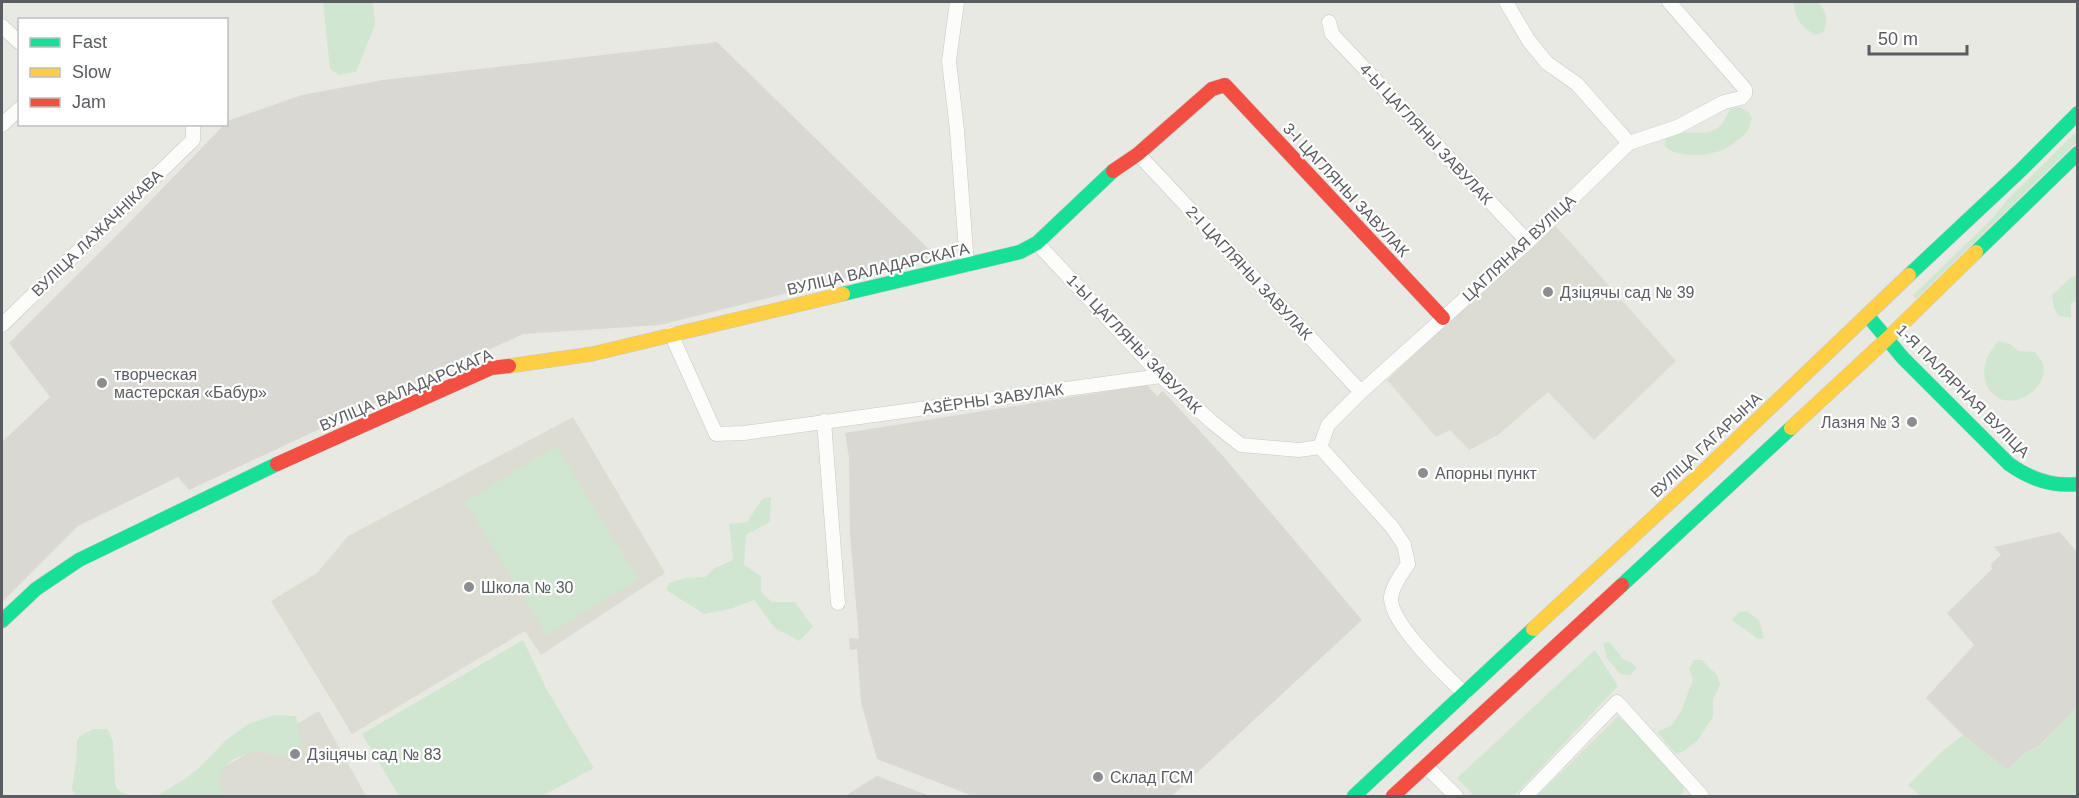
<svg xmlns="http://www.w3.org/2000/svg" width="2079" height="798" viewBox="0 0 2079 798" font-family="Arial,sans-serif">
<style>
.industrial{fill:#d9d8d3}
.education{fill:#dddcd2}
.green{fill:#d1e6d0}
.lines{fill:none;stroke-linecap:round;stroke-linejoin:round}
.street-casing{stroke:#c6c7c5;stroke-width:15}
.fast-casing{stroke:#c6c6c5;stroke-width:15}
.slow-casing{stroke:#c6c6c5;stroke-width:15}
.jam-casing{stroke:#c6c6c5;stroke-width:15}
.street{stroke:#fcfcfb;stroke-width:14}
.fast{stroke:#16e098;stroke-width:14}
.slow{stroke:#ffcf43;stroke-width:14}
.jam{stroke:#f24e42;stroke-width:14}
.poi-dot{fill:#8b8d8e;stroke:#fff;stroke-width:2}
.labels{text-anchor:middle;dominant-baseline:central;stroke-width:4.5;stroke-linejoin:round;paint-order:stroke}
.street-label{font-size:16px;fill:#595c61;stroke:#fff}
.poi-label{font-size:16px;fill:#595c61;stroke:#fff;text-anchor:start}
</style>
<rect width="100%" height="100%" fill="#e9e9e3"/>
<path class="industrial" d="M717,42l219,214 -276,69 -137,9 -334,156 -11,-13 -100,49 -76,76v-160l48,-45 -41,-54 111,-111 104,-107 2,-1 1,-3 75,-26 81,-15z
M1147,385l10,11 6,-5 59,64 140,165 -190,176h-199l-96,-37 -16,-57 -4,-53 -7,1 -1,-12 10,1 -9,-105 -1,-76 -4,-25z
M2060,532l17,20v156l-39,39 -13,6 -18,17 -44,-35 -37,-37 48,-53 -27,-32 45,-44 -1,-5 10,-9 -7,-8z
M877,776l53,20h-85z"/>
<path class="education" d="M1554,224l122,137 -82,79 -46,-48 -50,43 -29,15 -19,-20 -14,7 -49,-57z
M573,417l92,156 -124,82 -16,-24 -173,103 -81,-133 46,-28 31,-37z
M319,711l47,85h-191z"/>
<path class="green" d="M323,2h50l2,23 -19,47 -17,3 -9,-6z
M1793,2h25c9,10 10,17 6,30l-9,3c-16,-10 -19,-16 -22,-33z
M1739,107l10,5 3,6c-1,4 -2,10 -5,13 -5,7 -19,17 -27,20 -16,5 -44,7 -55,-5v-7c16,-15 42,2 55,-13 4,-4 7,-11 10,-17z
M2077,131v11l-161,157 -3,-4 79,-76 16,-20z
M2077,276v25l-6,2v15l-12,-2 -5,-8 -2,-13 19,-18z
M1998,341l12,3 9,7 16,1c2,3 7,8 8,12 8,25 -37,54 -55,24 -4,-8 -5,-18 -2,-27 2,-7 8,-14 12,-20z
M556,446l82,133 -91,56 -82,-133z
M771,497l-1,25 -24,13 -2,30 17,11v16l11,10h23l18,25 -14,14 -24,-13 -21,-28 -24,9 -26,5 -38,-24 3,-7 16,-5 20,-1 10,-9 18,-8 -4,-36 18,-2 15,-23z
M1747,611l12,9 5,18 -6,1 -26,-19 7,-8z
M523,640l24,50 47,78 -52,28h-143l-37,-62z
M1609,642l15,18 8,3 5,5 -7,7 -10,-1 -13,-16 -4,-15z
M1595,650l23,36 -104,110h-40l-17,-18z
M1694,660h8l15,15 3,10 -7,14v18l-16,24 -13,10 -8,3 -19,-22 15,-7 9,-14 12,-31 -4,-11z
M2077,708v88h-157l-12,-11 31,-31 24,-19 44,35 18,-17 14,-6z
M275,715l21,1 5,27 -8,11c-15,3 -18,0 -32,-2 -14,-1 -34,8 -40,21 -3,7 0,16 2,23h-67l29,-17 16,-13 24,-25 23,-17z
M1618,716l66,63v10l-3,7h-144z
M93,729h14l6,12 2,42 2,6 11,7h-53l-3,-8 4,-26 1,-21 3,-5z"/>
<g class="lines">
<g class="street-casing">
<path id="street" d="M957,2l-8,59 8,69 10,135
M1506,2l23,39 18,22 30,21 52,59
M1329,22l3,12 196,208
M2,26l18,17
M2,125l18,-17
M1138,154l223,238
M1037,243l124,133 51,46 29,23 58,5 21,-3 72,80 12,18 4,19c-6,9 -15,21 -17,33 -2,25 55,79 74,97
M2,325l191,-185v-16
M671,334l45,100 28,-1 417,-57
M824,421l14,182
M1320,447l8,-22 33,-33 167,-150 101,-99 48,-16 47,-25 17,-4 4,-4v-5l-76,-87
M1426,766l30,30
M1526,796l91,-94 85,94"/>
</g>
<g class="fast-casing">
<path id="fast" d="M1976,252l102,-99
M1909,275l111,-104 58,-58
M843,294l177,-42 17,-9 76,-72
M1867,315l36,43 106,106c21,15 43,23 69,20
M1622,585l169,-157
M2,621l34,-32 43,-29 198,-96
M1354,796l179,-167"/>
</g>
<g class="slow-casing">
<path id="slow" d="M509,366l83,-12 251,-60
M1791,428l96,-89 89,-87
M1533,629l176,-163 200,-191"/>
</g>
<g class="jam-casing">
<path id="jam" d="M1113,171l25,-17 74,-65 13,-4 218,233
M277,464l214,-96 18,-2
M1393,796l229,-211"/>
</g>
<use href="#street" class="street"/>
<use href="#fast" class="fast"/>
<use href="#slow" class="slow"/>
<use href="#jam" class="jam"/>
</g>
<g class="poi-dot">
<circle cx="1548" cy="292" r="6"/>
<circle cx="102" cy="383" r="6"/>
<circle cx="1912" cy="422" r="6"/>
<circle cx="1423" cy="473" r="6"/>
<circle cx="469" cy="587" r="6"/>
<circle cx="295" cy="754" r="6"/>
<circle cx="1098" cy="777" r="6"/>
</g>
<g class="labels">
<g class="street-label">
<text transform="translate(1426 134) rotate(47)">4-Ы ЦАГЛЯНЫ ЗАВУЛАК</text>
<text transform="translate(1346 190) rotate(47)">3-І ЦАГЛЯНЫ ЗАВУЛАК</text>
<text transform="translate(97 233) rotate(-44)">ВУЛІЦА ЛАЖАЧНІКАВА</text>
<text transform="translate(1519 248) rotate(-43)">ЦАГЛЯНАЯ ВУЛІЦА</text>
<text transform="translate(878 269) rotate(-13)">ВУЛІЦА ВАЛАДАРСКАГА</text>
<text transform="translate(1249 273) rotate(47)">2-І ЦАГЛЯНЫ ЗАВУЛАК</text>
<text transform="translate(1134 344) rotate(46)">1-Ы ЦАГЛЯНЫ ЗАВУЛАК</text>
<text transform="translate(406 390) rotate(-23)">ВУЛІЦА ВАЛАДАРСКАГА</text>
<text transform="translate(1963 391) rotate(45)">1-Я ПАЛЯРНАЯ ВУЛІЦА</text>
<text transform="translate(993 399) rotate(-8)">АЗЁРНЫ ЗАВУЛАК</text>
<text transform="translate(1706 445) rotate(-43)">ВУЛІЦА ГАГАРЫНА</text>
</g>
<g class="poi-label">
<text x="1560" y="292">Дзіцячы сад № 39</text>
<text x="114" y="374">творческая<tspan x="114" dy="18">мастерская «Бабур»</tspan></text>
<text x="1900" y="422" text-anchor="end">Лазня № 3</text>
<text x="1435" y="473">Апорны пункт</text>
<text x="481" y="587">Школа № 30</text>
<text x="307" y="754">Дзіцячы сад № 83</text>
<text x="1110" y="777">Склад ГСМ</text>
</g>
</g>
<rect width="2079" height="798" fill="none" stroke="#595c61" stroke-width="6"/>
<rect x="18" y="18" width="210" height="108" fill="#ffffff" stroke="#bdbec0" stroke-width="1.5"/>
<rect x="30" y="38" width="30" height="9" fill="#16e098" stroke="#bdbec0" stroke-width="1.5"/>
<text x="72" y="48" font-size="18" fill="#595c61">Fast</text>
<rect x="30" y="68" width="30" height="9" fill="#ffcf43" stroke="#bdbec0" stroke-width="1.5"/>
<text x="72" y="78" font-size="18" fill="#595c61">Slow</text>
<rect x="30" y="98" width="30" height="9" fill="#f24e42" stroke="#bdbec0" stroke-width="1.5"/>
<text x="72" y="108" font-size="18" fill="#595c61">Jam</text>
<path d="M1869 45v9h98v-9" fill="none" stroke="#595c61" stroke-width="3"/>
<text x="1878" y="45" font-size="18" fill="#595c61" stroke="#ffffff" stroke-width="4.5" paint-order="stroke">50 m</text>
</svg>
